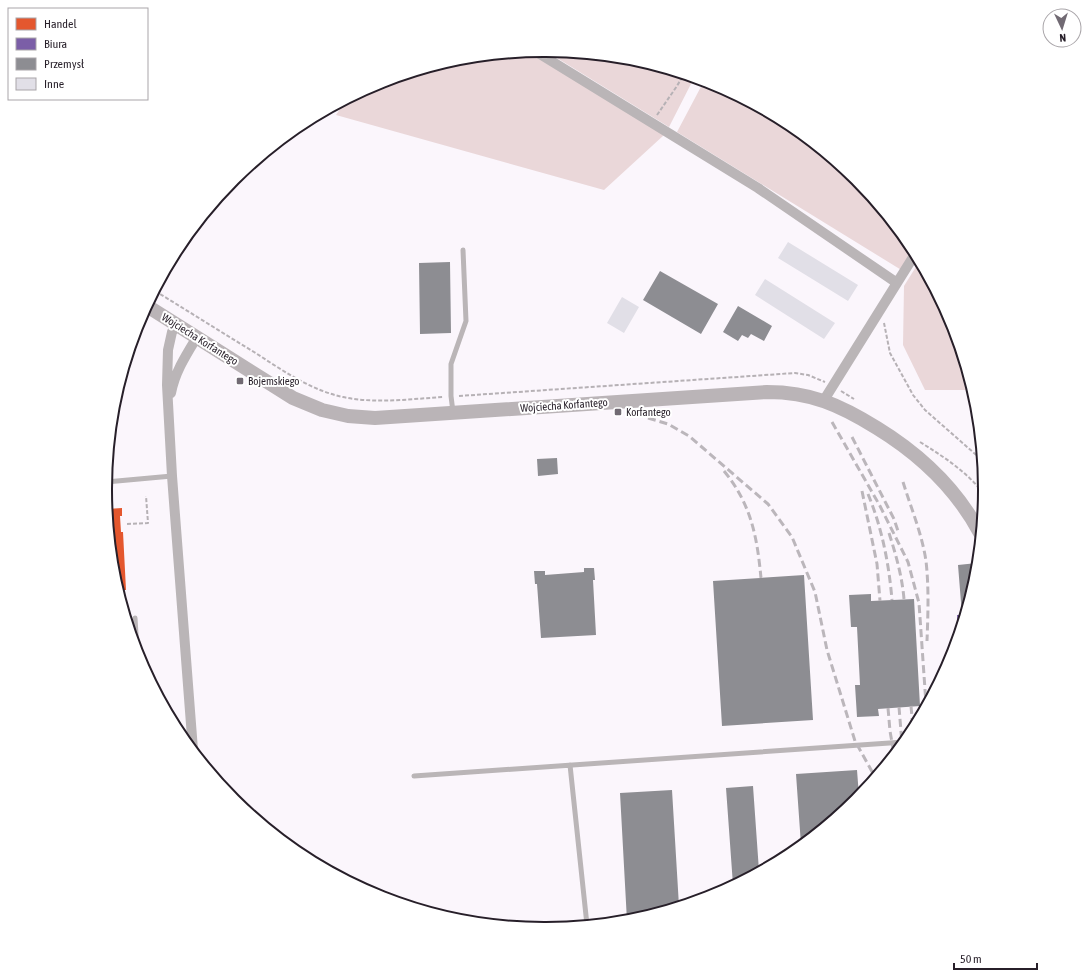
<svg xmlns="http://www.w3.org/2000/svg" width="1090" height="979" viewBox="0 0 1090 979" font-family="'Asap Condensed',sans-serif">
<style>
.green{fill:#ead7d9}
.shops{fill:#e4572e}
.offices{fill:#7b5ea7}
.industry{fill:#8d8d92}
.building{fill:#e1dfe7}
.lines{fill:none;stroke-linecap:round;stroke-linejoin:round}
.path{stroke:#b6b1b5;stroke-width:2;stroke-dasharray:4 2;stroke-linecap:butt}
.lane{stroke:#bab5b7;stroke-width:5}
.street{stroke:#bab5b7;stroke-width:10}
.secondary{stroke:#bab4b7;stroke-width:14}
.rail{stroke:#bbb6bb;stroke-width:3;stroke-dasharray:8 4;stroke-linecap:butt}
.poi-dot{fill:#716a73;stroke:#fff;stroke-width:1.5}
.labels{text-anchor:middle;dominant-baseline:central;stroke-width:4;stroke-linejoin:round;paint-order:stroke}
.street-label{font-size:11px;fill:#271f29;stroke:#fff}
.poi-label{font-size:11px;fill:#271f29;stroke:#fff;text-anchor:start}
.rim{fill:none;stroke:#271f29;stroke-width:2}
</style>
<rect width="100%" height="100%" fill="#fbf6fc"/>
<path class="green" d="M544,50l87,8 63,20 -25,49z
M531,51l133,84 -60,55 -268,-75 10,-15 31,-17 82,-25z
M704,81l9,3 76,40 67,55 55,67 3,6 -11,19 -226,-139z
M919,262l32,60 21,68h-47l-22,-45 1,-59z"/>
<path class="shops" d="M122,508v8h-2l1,16h2l3,58h-8l-4,-15 -7,-66z"/>
<path class="offices" d="M957,615h7l-6,19z"/>
<path class="industry" d="M450,262l1,71 -31,1 -1,-71z
M660,271l58,33 -17,30 -58,-34z
M738,306l34,20 -8,15 -13,-7 -3,4 -6,-3 -4,6 -15,-9z
M557,458l1,16 -20,2 -1,-17z
M977,563l-1,12 -12,40h-2l-4,-50z
M584,568h10l1,12h-2l3,55 -55,3 -4,-54h-2l-1,-13h11v4l39,-3z
M804,575l9,145 -91,6 -9,-145z
M871,594v7l43,-2 6,107 -42,3 1,7 -22,1 -2,-32h5l-3,-58h-6l-2,-32z
M857,770l2,26 -3,4 -55,45 -5,-71z
M753,786l6,85 -26,14 -7,-97z
M672,790l7,116 -52,15 -7,-128z
M728,888l-13,7 -1,-6z"/>
<path class="building" d="M788,242l70,43 -10,16 -70,-43z
M765,279l70,44 -11,16 -69,-44z
M622,297l17,10 -15,26 -17,-10z"/>
<g class="lines">
<path class="path" d="M657,115l20,-29 7,-12
M155,291c33,20 66,41 99,61 28,18 56,38 89,45 33,7 67,2 100,0
M884,323l6,30 23,42 12,15 57,50
M841,391l13,8
M459,396l336,-23 13,2 17,7
M920,442c24,15 46,29 64,52
M127,524l21,-1 -2,-27"/>
<path class="lane" d="M453,412l-2,-16v-32l15,-43 -3,-71
M106,482l66,-6
M135,618l2,33
M570,765l17,160
M414,776l490,-34"/>
<path class="street" d="M535,51l223,137 139,95
M177,324l-5,8 -4,18 -1,35 5,91 21,274
M171,393c4,-21 15,-38 26,-56
M824,400l91,-146"/>
<path class="secondary" d="M147,306l146,92 29,12 26,6 27,2 392,-26c44,0 73,13 110,36 44,27 79,60 103,105"/>
<path class="rail" d="M648,418l20,6 21,12 79,68 24,33 23,55 12,58 28,91 20,36
M832,422l48,84 28,56 11,41 7,101
M852,437l42,82 5,15
M724,471c27,33 33,65 37,107
M903,482c8,26 19,52 23,79 3,27 2,53 1,80
M862,491l15,73 3,37
M868,494c14,34 21,70 24,106
M889,533c7,22 13,43 15,66
M911,706l2,23
M899,707l3,37
M888,708l2,23 4,23"/>
</g>
<g class="poi-dot">
<rect x="236" y="377" width="8" height="8" rx="2"/>
<rect x="614" y="408" width="8" height="8" rx="2"/>
</g>
<g class="labels">
<g class="street-label">
<text transform="translate(200 339) rotate(32)">Wojciecha Korfantego</text>
<text transform="translate(564 405) rotate(-4)">Wojciecha Korfantego</text>
</g>
<g class="poi-label">
<text x="248" y="381">Bojemskiego</text>
<text x="626" y="412">Korfantego</text>
</g>
</g>
<path d="M0 0H1090V979H0ZM544 57H546A432 432 0 0 1 978 489V490A432 432 0 0 1 546 922H544A432 432 0 0 1 112 490V489A432 432 0 0 1 544 57Z" fill="#fff" fill-rule="evenodd"/>
<path class="rim" d="M544 57H546A432 432 0 0 1 978 489V490A432 432 0 0 1 546 922H544A432 432 0 0 1 112 490V489A432 432 0 0 1 544 57Z"/>
<rect x="8" y="8" width="140" height="92" fill="#ffffff" stroke="#a9a5a9"/>
<rect x="16" y="18" width="20" height="12" fill="#e4572e" stroke="#a9a5a9"/>
<text x="44" y="28" font-size="12" fill="#271f29">Handel</text>
<rect x="16" y="38" width="20" height="12" fill="#7b5ea7" stroke="#a9a5a9"/>
<text x="44" y="48" font-size="12" fill="#271f29">Biura</text>
<rect x="16" y="58" width="20" height="12" fill="#8d8d92" stroke="#a9a5a9"/>
<text x="44" y="68" font-size="12" fill="#271f29">Przemysł</text>
<rect x="16" y="78" width="20" height="12" fill="#e1dfe7" stroke="#a9a5a9"/>
<text x="44" y="88" font-size="12" fill="#271f29">Inne</text>
<g transform="translate(1062 28) rotate(176)"><circle r="19" fill="#ffffff" stroke="#a9a5a9"/>
<path d="M0-3L7 15L0 10L-7 15Z" fill="#716a73"/>
<text y="-6" font-size="11" font-weight="bold" text-anchor="middle" fill="#271f29">N</text>
</g>
<path d="M954 963v6h83v-6" fill="none" stroke="#271f29" stroke-width="2"/>
<text x="960" y="963" font-size="12" fill="#271f29" stroke="#ffffff" stroke-width="3" paint-order="stroke">50 m</text>
</svg>
